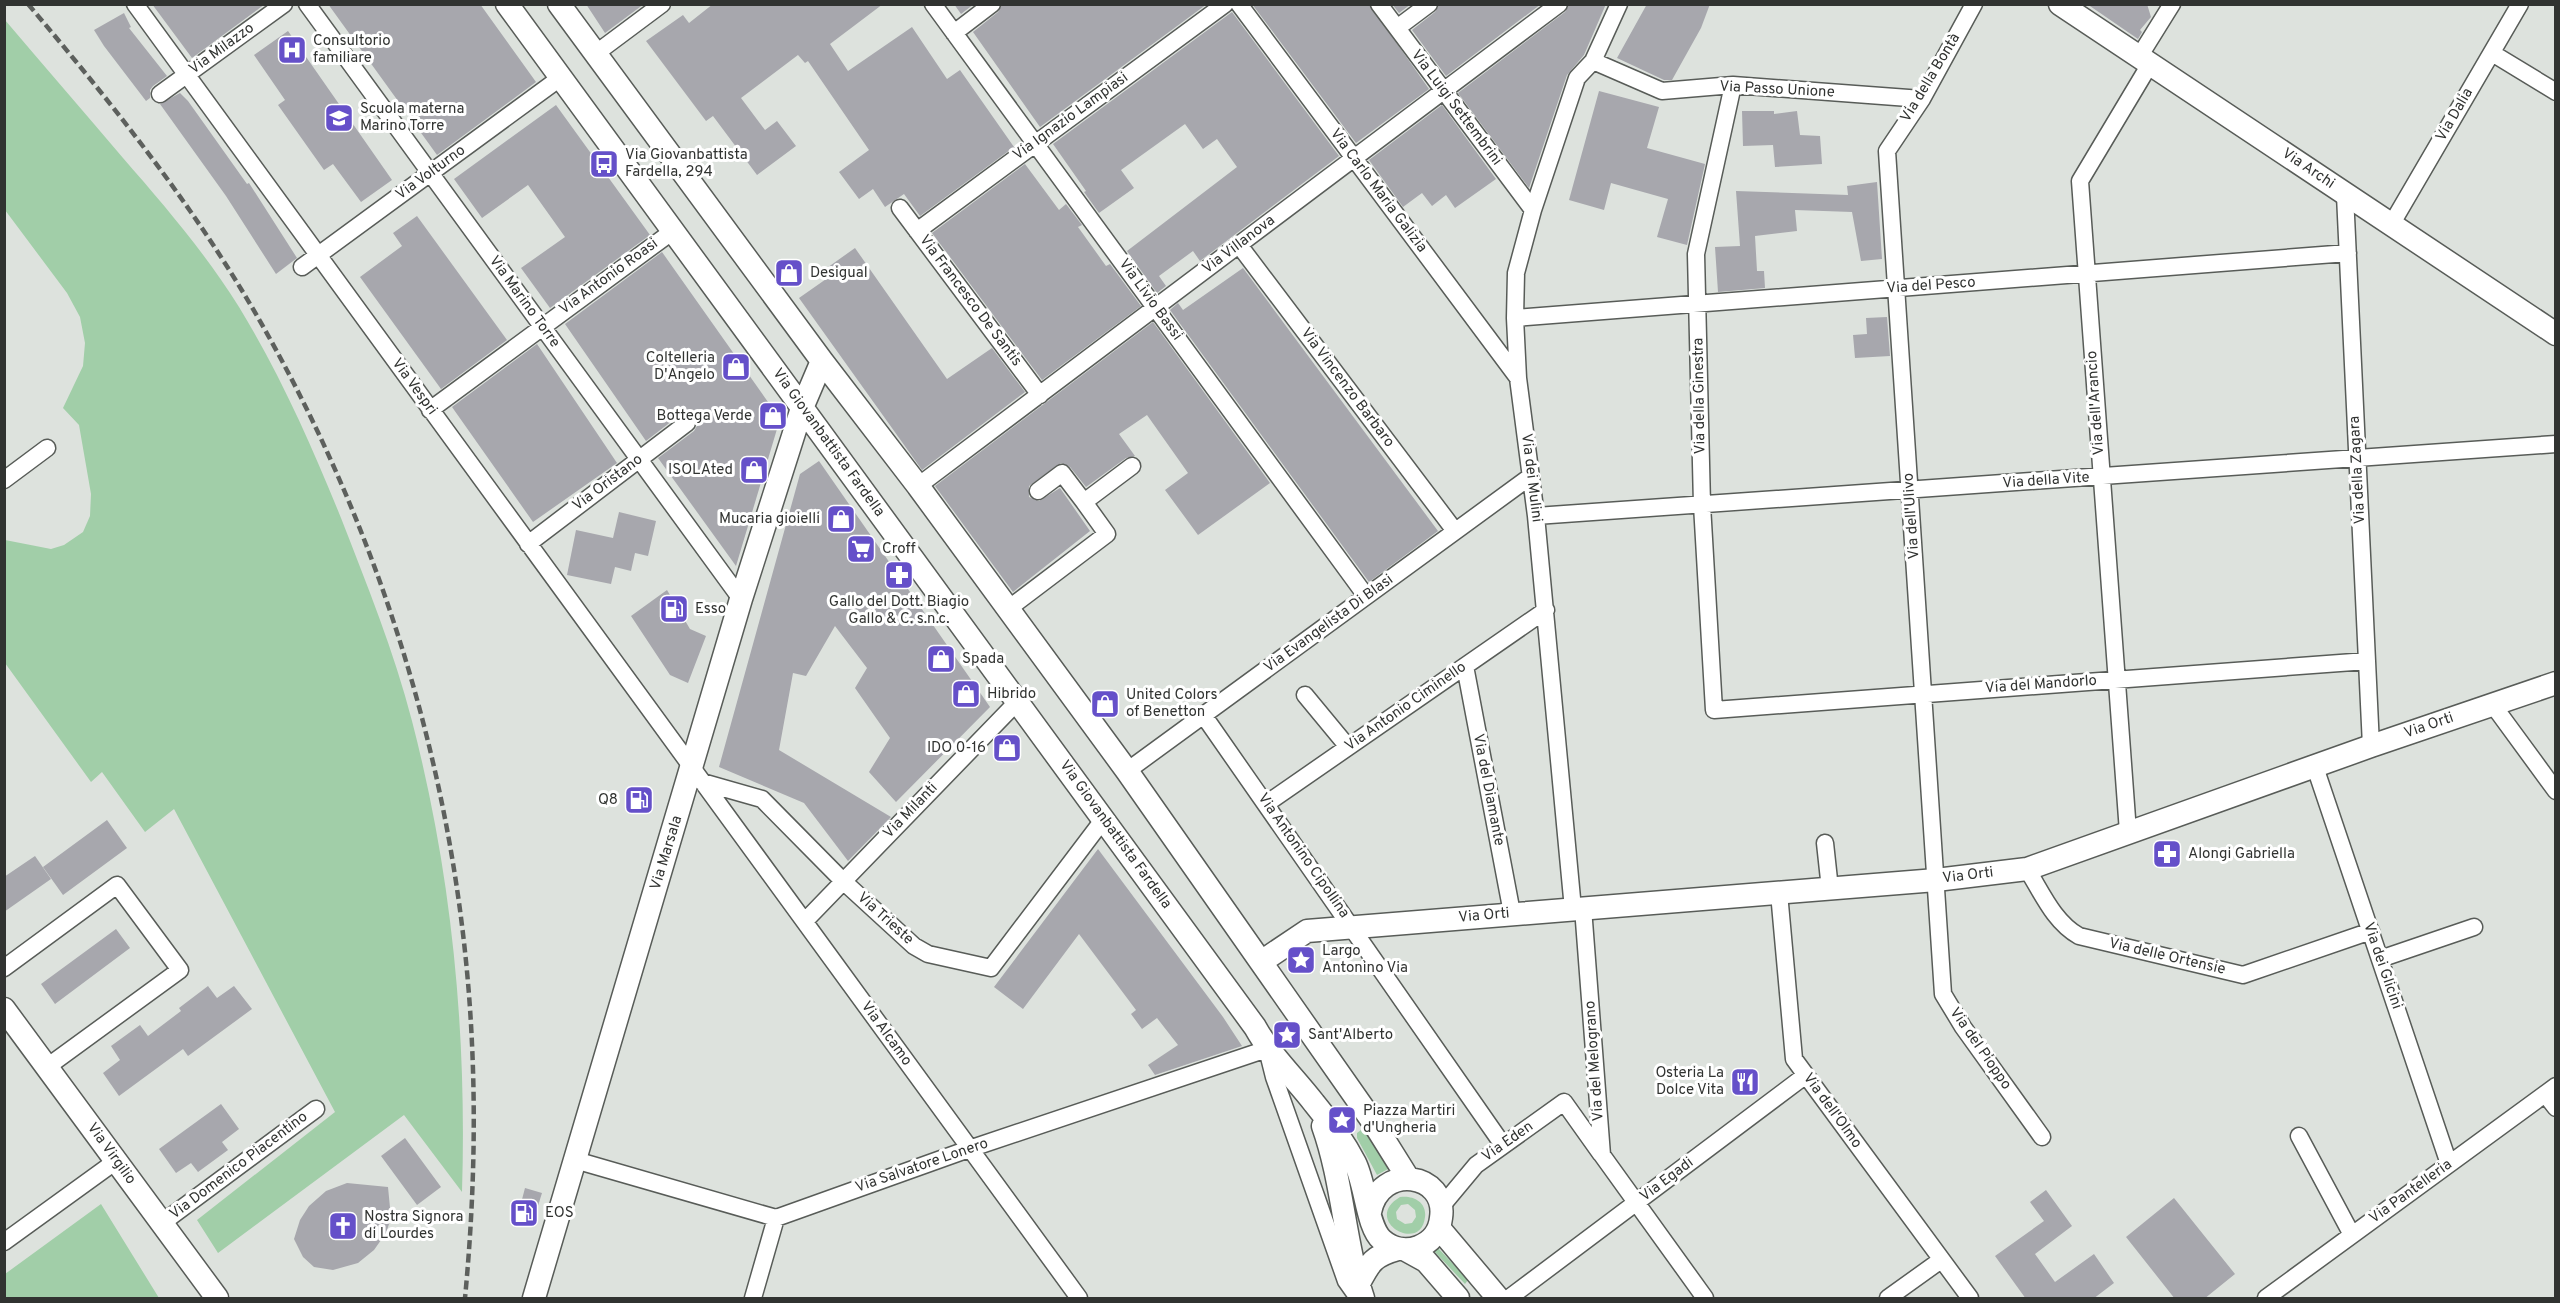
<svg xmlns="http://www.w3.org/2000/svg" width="2560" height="1303" viewBox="0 0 2560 1303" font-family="Overpass,sans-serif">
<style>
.green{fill:#a1cea8;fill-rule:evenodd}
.building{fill:#a7a7ad}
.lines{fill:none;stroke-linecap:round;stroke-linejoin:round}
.street-casing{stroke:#585c58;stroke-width:19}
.secondary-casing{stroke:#585c58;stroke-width:25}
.street{stroke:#fff;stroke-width:16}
.secondary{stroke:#fff;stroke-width:22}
.rail{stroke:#5d605d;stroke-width:4.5;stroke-dasharray:9 4.5;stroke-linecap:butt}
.labels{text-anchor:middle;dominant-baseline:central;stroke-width:6;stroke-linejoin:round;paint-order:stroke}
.poi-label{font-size:15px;fill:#313331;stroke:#fff;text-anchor:start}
.street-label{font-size:15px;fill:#313331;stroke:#fff}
</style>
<rect width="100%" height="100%" fill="#dde2dd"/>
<path class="green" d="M5,20c39,46 79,92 118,138 41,47 83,96 116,149 41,67 73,139 102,211 26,67 53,133 71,203 40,154 55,312 50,471l-58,-77 -186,138 -21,-33 138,-108 -161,-303 -29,23 -43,-60 -11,10 -86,-119v-123l46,9 13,-4 19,-13 7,-16 1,-22 -12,-69 -16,-17 20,-42 2,-23 -5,-26 -13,-24 -62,-83z
M1361,1130l4,1 23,38 -11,6 -20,-37v-5z
M1400,1197c13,-2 27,5 25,20 -4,38 -64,3 -25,-20zM1408,1204l7,6 1,7 -4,6 -7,1 -8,-5 -1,-7 5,-7z
M101,1204l58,94h-154v-24z
M1438,1248l30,32 -3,4 -31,-33z"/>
<path class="building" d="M152,4h113l-73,54z
M328,4h152l56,78 -99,73z
M586,4h58l-39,29z
M713,4h170l-53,40 18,27 64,-44 35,52 13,-9 54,77 -94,69 -16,-22 -19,13 -12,-18 -14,10 -20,-27 30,-22 -61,-89 -3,2 -7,-8 -57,43 24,32 12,-9 19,25 -39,29 -44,-59 -7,5 -60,-80 37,-26 6,8z
M954,4h20l-13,10z
M1002,4h205l-167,123 -67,-95 25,-20z
M1252,4h117l60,85 -73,54z
M1392,4h19l-12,9z
M1439,4h102l-95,72 -34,-46 23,-18z
M1569,4h37l-22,51 -17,20 -38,113 -71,-95 107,-81z
M1647,4h63l-9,24 -29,52h-8l-47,-22z
M2087,4h60l4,13 -11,13 2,2 -4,7z
M1232,12l107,144 -139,105 -7,-10 -34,25 7,10 -9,7 -30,-42 110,-84 -20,-28 -14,10 -18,-25 -64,46 13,18 -35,25 -15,-21 2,-1 -33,-47z
M124,13l7,14 -2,1 38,48 -14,10 -3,4v8l-4,3 -42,-55 -10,-16z
M288,31l104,149 -31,22 -28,-38 -9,6 -46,-65 7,-5 -31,-45z
M1599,91l60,16 -12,41 58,16 -18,81 -30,-8 11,-38 -57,-16 -7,27 -35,-10z
M180,93l8,8 59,83 2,-1 48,75 -21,16 -50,-78 -66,-92z
M556,105l94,130 -100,73 -29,-40 44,-31 -37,-52 -46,33 -28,-39z
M1442,105l54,74 -41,29 -9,-13 -14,11 -10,-13 -19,14 -34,-47z
M1742,111h32v3l23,-3 3,24 20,1 2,28 -47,3 -2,-22 -30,1z
M1025,164l34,46 7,-6 16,21 -4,2 28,39 4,-2 31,42 -99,74 -110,-147z
M1877,182l5,77 -21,2 -9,-49 -57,-2 2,21 -42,5 2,35h7l1,17 -47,4 -3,-45 25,-1 -4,-55 112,4 -1,-9z
M417,216l90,124 -66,49 -81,-112 42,-31 -9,-13z
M855,248l92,131 45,-31 33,44 -103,78 -123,-172 30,-21 -5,-7z
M662,252l118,167 -44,147 -78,-108 36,-27 3,-5 -1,-9 -6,-4 -9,1 -35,27 -81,-117z
M1243,268l195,263 -69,51 -199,-272 8,-7 5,7z
M1887,317l3,39 -35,2 -2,-23 14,-1 -1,-16z
M1153,322l117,161 -72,52 -33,-45 23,-17 -41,-58 -28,19 16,22 -9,2 -40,29 -16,-20 -9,-4 -32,23v11l10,4 21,-13 30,43 -77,61 -78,-106z
M537,344l80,119 -84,59 -81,-115z
M819,461l171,246 -94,95 -27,-30 21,-34 -35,-50 12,-20 -32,-42 -29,50 -13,-3 -14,77 112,67 -43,44 -44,-58 -85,-36 81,-293z
M619,512l37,9 -8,35 -13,-3 -4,18 -16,-4 -4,17 -44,-9 9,-45 37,8z
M667,590l23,39 16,7 -18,47 -18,-8 -39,-59z
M107,820l20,28 -64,47 -20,-28z
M1098,849l125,168 19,29 -87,29 -7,-10 30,-20 -21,-27 -15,11 -11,-15 5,-4 -57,-76 -56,75 -29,-22z
M35,856l16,23 -47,33v-35z
M116,929l14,19 -75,56 -14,-20z
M208,986l9,12 17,-12 18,23 -64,47 -5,-7 -64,47 -16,-23 17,-13 -9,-14 29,-21 8,11 33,-25 -2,-3z
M221,1104l18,25 -17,13 6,8 -30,22 -7,-9 -15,10 -17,-24z
M405,1138l36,49 -24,18 -36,-49z
M347,1183l41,4 3,31 -5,15 -12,17 -16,13 -25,7 -19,-3 -11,-10 -9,-18 6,-19 9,-14 17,-15z
M525,1188l17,5 -6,19 -16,-5z
M2046,1190l26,36 -37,28 20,28 39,-28 20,29 -21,16h-67l-31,-43 49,-35 -14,-19z
M2174,1198l61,76 -31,25h-29l-49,-62z"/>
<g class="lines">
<g class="street-casing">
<path id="street" d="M135,4l944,1294
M307,4l434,595
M933,4l433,592
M1239,4l279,374
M1379,4l154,206
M1619,4l-26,57 69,30 71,-6 189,14
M1974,4l-52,95 -35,52 56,843 20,33 79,110
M1397,28l32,-24
M954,33l38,-29
M2492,53l64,39
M595,54l67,-50
M2139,57l33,-53
M1733,85l-37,169 6,251 12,205 653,-49
M160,94l124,-90
M2345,195l26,551
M900,208l140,187
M2391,225l129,-221
M917,231l308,-227
M1239,245l216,286
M302,267l258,-189
M1515,318l833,-65
M430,410l243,-179
M4,480l43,-32
M918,486l641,-482
M1038,491l24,-18 22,29
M1536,516l1020,-72
M528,544l159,-121
M1008,609l99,-75 -23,-32 48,-36
M1465,666l47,247
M1305,695l43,52
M2493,705l63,86
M1204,716l299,429
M2315,767l134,397
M1127,771l404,-295
M702,782l60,17 81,82 71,65 14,8 63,14 112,-148
M1266,804l280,-194
M2128,832l-48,-651 70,-117
M1825,843l5,46
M2027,869c15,24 27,53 52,67l164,39 128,-44
M1779,893l15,166 176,239
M1583,908l19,247 103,143
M1573,909l-37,-393 -18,-138 -3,-60 1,-45 17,-63 44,-132 16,-17
M805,921l212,-219
M2380,959l94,-32
M4,968l113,-83 63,85 -133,97
M2545,1094l11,14
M2299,1136l53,99
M575,1160l201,58 193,-69 298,-100 7,28 72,204 12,17
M1441,1207l35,-42 88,-63 37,52
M162,1223l154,-114
M4,1242l112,-81
M753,1298l23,-80
M1509,1298l297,-223
M1888,1298l53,-38
M2266,1298l290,-212"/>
</g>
<g class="secondary-casing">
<path id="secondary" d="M507,4l748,1023c16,29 39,50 59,76 15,18 30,39 41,60 11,22 12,64 27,77 21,19 56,7 59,-22 7,-45 -61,-56 -71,-6
M559,4l263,357 96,125 209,285 246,351 35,56
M2060,4l496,330
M1261,962l46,-31 629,-51 91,-11 344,-123 185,-63
M4,1009l213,289
M1323,1126c20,56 21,117 40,172
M1439,1228l59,70
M1406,1250l20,11 32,37
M1358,1285c12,-23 15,-29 40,-36
M534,1298l207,-699 61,-191 20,-47"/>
</g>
<use href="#street" class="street"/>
<use href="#secondary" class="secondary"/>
<path class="rail" d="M28,4c87,103 171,208 237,326 122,216 196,466 207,714 4,85 1,170 -7,254"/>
</g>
<defs>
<g id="hospital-square" transform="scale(1.5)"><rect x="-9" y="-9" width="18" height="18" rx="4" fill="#6550c9" stroke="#fff"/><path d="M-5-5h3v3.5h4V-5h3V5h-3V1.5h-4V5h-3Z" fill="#fff"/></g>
<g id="school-square" transform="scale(1.5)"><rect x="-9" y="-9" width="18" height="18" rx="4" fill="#6550c9" stroke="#fff"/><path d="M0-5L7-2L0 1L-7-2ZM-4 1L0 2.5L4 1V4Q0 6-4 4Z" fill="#fff"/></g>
<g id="bus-square" transform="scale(1.5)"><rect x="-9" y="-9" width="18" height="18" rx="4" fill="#6550c9" stroke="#fff"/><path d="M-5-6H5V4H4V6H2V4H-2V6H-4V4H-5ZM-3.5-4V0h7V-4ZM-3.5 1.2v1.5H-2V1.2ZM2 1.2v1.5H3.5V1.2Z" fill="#fff"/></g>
<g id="shop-square" transform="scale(1.5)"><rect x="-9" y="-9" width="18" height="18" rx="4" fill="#6550c9" stroke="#fff"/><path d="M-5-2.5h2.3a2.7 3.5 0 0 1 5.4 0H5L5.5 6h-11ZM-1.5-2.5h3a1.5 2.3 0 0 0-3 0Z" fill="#fff"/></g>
<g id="supermarket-square" transform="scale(1.5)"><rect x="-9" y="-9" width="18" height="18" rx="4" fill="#6550c9" stroke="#fff"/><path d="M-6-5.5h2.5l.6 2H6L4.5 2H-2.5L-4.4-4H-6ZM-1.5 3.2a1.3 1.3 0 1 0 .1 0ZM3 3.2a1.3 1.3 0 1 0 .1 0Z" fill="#fff"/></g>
<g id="pharmacy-square" transform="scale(1.5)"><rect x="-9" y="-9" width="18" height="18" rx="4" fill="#6550c9" stroke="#fff"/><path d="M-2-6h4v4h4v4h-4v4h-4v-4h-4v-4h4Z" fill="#fff"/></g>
<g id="fuel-square" transform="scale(1.5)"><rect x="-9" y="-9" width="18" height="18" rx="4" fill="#6550c9" stroke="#fff"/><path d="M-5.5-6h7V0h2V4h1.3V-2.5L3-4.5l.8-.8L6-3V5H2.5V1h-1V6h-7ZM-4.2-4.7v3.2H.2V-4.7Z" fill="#fff"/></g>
<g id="sight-square" transform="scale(1.5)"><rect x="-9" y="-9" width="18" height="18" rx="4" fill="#6550c9" stroke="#fff"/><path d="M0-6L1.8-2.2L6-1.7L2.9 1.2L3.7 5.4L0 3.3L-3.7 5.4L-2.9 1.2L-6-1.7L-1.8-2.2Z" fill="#fff"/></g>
<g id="restaurant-square" transform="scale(1.5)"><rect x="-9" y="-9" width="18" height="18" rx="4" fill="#6550c9" stroke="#fff"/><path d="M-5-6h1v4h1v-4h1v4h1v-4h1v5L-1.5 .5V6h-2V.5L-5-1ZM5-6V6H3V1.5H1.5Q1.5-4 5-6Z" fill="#fff"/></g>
<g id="church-square" transform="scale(1.5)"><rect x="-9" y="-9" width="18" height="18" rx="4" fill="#6550c9" stroke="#fff"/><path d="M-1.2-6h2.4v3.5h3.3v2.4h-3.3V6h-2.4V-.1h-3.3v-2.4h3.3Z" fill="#fff"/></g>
</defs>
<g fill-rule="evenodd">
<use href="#hospital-square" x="292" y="50"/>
<use href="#school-square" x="339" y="118"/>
<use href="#bus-square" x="604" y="164"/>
<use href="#shop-square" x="789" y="273"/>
<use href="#shop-square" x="736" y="367"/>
<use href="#shop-square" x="773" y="416"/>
<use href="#shop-square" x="754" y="470"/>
<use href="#shop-square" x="841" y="519"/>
<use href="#supermarket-square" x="861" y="549"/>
<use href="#pharmacy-square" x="899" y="575"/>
<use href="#fuel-square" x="674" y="609"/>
<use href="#shop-square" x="941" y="659"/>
<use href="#shop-square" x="966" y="694"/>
<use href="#shop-square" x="1105" y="704"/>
<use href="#shop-square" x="1007" y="748"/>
<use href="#fuel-square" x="639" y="800"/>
<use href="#pharmacy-square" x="2167" y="854"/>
<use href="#sight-square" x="1301" y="960"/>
<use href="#sight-square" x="1287" y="1035"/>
<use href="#restaurant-square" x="1745" y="1082"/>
<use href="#sight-square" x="1342" y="1120"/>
<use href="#fuel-square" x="524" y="1213"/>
<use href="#church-square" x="343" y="1226"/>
</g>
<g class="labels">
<g class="poi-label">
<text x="313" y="41">Consultorio<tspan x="313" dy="17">familiare</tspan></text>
<text x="360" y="109">Scuola materna<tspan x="360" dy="17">Marino Torre</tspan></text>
<text x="625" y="155">Via Giovanbattista<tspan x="625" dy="17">Fardella, 294</tspan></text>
<text x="810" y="273">Desigual</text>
<text x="715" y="358" text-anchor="end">Coltelleria<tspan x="715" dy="17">D'Angelo</tspan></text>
<text x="752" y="416" text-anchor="end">Bottega Verde</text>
<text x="733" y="470" text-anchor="end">ISOLAted</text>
<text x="820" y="519" text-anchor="end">Mucaria gioielli</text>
<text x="882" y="549">Croff</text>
<text x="899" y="602" text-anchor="middle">Gallo del Dott. Biagio<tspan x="899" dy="17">Gallo &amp; C. s.n.c.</tspan></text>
<text x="695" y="609">Esso</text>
<text x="962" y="659">Spada</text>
<text x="987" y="694">Hibrido</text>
<text x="1126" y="695">United Colors<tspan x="1126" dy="17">of Benetton</tspan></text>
<text x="986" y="748" text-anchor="end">IDO 0-16</text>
<text x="618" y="800" text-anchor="end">Q8</text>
<text x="2188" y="854">Alongi Gabriella</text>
<text x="1322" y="951">Largo<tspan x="1322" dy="17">Antonino Via</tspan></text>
<text x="1308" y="1035">Sant'Alberto</text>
<text x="1724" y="1073" text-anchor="end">Osteria La<tspan x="1724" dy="17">Dolce Vita</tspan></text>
<text x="1363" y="1111">Piazza Martiri<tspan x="1363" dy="17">d'Ungheria</tspan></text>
<text x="545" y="1213">EOS</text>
<text x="364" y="1217">Nostra Signora<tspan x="364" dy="17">di Lourdes</tspan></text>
</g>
<g class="street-label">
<text transform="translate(222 49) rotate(-36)">Via Milazzo</text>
<text transform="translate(1931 78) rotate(-59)">Via della Bontà</text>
<text transform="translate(1777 90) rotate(3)">Via Passo Unione</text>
<text transform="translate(1456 108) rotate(53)">Via Luigi Settembrini</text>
<text transform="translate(2455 115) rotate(-60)">Via Dalia</text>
<text transform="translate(1071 117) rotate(-36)">Via Ignazio Lampiasi</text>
<text transform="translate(2308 169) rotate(34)">Via Archi</text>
<text transform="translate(431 173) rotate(-36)">Via Volturno</text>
<text transform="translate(1378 191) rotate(53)">Via Carlo Maria Galizia</text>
<text transform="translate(1239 245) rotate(-37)">Via Villanova</text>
<text transform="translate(609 277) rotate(-36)">Via Antonio Roasi</text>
<text transform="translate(1931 286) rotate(-4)">Via del Pesco</text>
<text transform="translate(1150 300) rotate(54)">Via Livio Bassi</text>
<text transform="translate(970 301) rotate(53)">Via Francesco De Santis</text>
<text transform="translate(524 302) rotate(54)">Via Marino Torre</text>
<text transform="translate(414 387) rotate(54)">Via Vespri</text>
<text transform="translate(1347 388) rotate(53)">Via Vincenzo Barbaro</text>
<text transform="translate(1700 396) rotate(-91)">Via della Ginestra</text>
<text transform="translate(2096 403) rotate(-94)">Via dell'Arancio</text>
<text transform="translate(828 443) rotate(54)">Via Giovanbattista Fardella</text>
<text transform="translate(2358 470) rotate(-93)">Via della Zagara</text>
<text transform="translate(1531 478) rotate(83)">Via dei Mulini</text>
<text transform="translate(2046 481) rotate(-4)">Via della Vite</text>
<text transform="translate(608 483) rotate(-37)">Via Oristano</text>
<text transform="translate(1912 516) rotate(-94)">Via dell'Ulivo</text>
<text transform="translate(1329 624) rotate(-36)">Via Evangelista Di Blasi</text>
<text transform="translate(2041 685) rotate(-4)">Via del Mandorlo</text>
<text transform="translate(1406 707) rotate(-35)">Via Antonio Ciminello</text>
<text transform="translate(2429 726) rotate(-19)">Via Orti</text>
<text transform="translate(1488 790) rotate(79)">Via del Diamante</text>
<text transform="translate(911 811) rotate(-46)">Via Milanti</text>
<text transform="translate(1115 835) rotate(54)">Via Giovanbattista Fardella</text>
<text transform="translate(667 853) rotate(-73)">Via Marsala</text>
<text transform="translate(1303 856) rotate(55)">Via Antonino Cipollina</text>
<text transform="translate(1968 876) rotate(-7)">Via Orti</text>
<text transform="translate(1484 916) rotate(-5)">Via Orti</text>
<text transform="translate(885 919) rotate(42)">Via Trieste</text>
<text transform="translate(2167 957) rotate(13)">Via delle Ortensie</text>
<text transform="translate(2382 966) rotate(71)">Via dei Glicini</text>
<text transform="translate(886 1034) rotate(54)">Via Alcamo</text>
<text transform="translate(1980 1049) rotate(55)">Via del Pioppo</text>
<text transform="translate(1595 1061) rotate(-94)">Via del Melograno</text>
<text transform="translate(1832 1111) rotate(54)">Via dell'Olmo</text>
<text transform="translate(1508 1142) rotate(-35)">Via Eden</text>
<text transform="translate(111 1154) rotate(54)">Via Virgilio</text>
<text transform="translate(239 1166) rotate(-37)">Via Domenico Piacentino</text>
<text transform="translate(922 1166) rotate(-19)">Via Salvatore Lonero</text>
<text transform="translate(1667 1180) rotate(-37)">Via Egadi</text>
<text transform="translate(2411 1192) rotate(-36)">Via Pantelleria</text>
</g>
</g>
<rect width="2560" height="1303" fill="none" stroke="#313331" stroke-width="12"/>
</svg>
